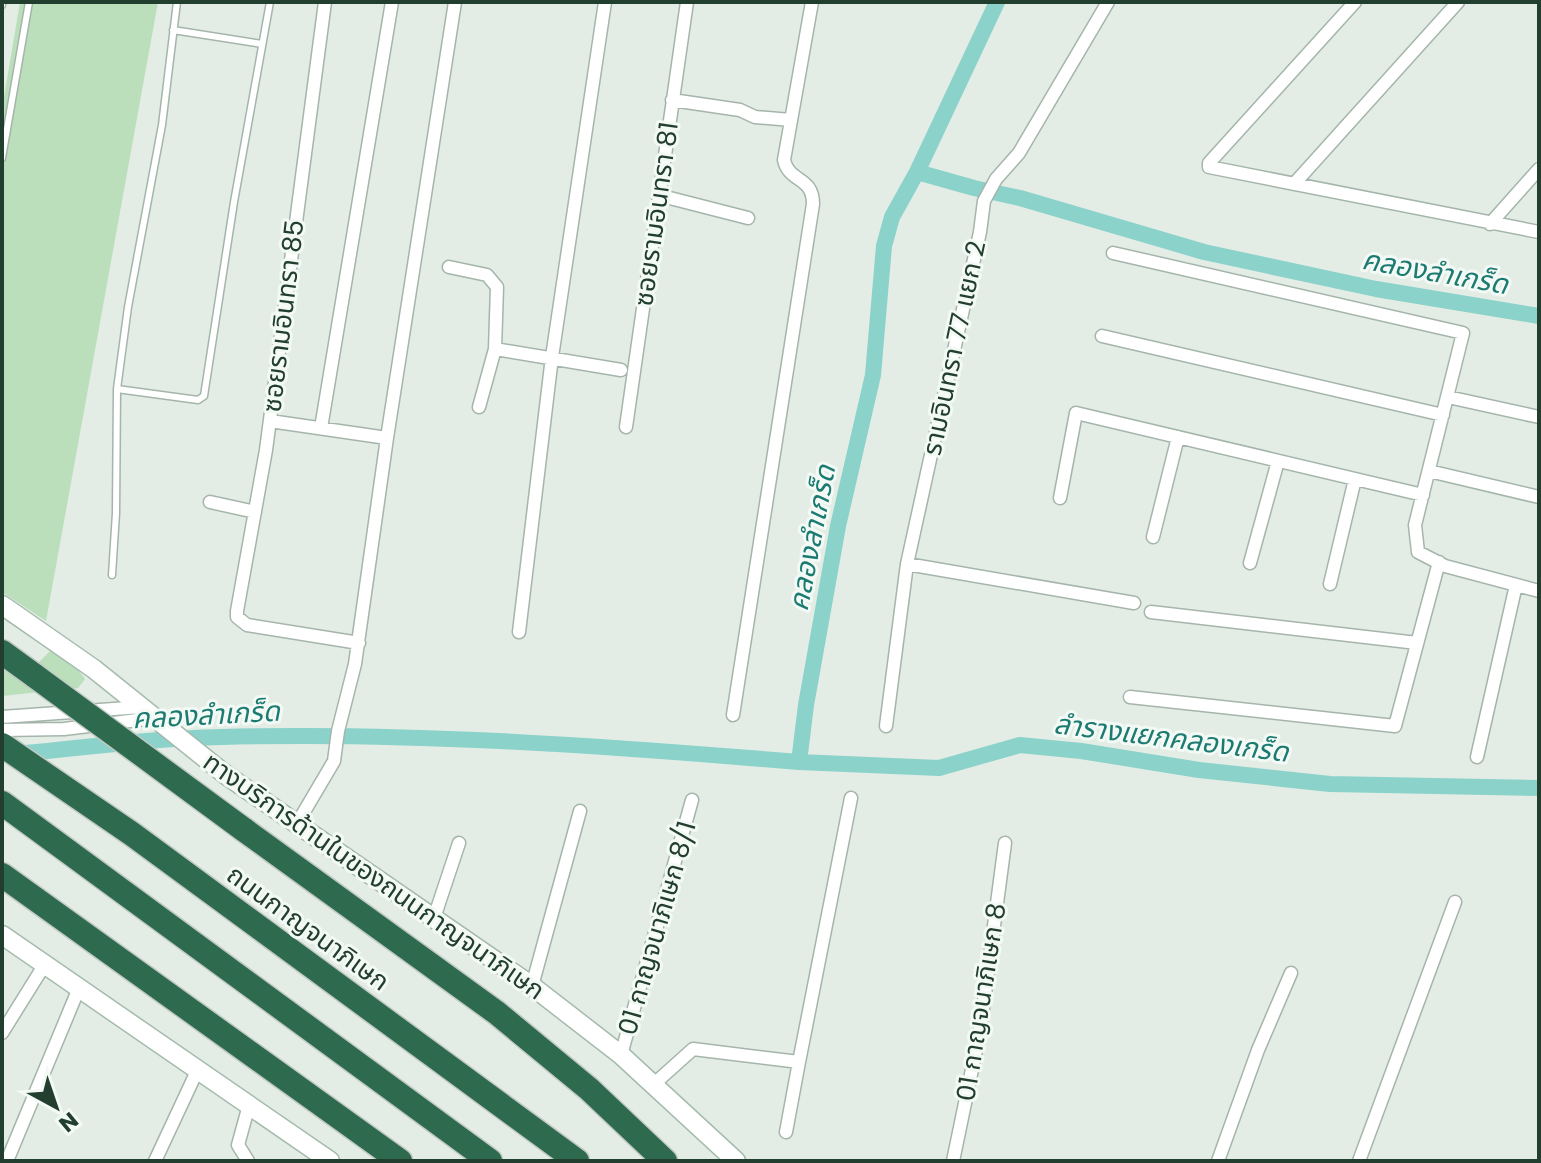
<svg xmlns="http://www.w3.org/2000/svg" width="1541" height="1163" viewBox="0 0 1541 1163" font-family="Poppins,'Noto Sans Thai',sans-serif">
<style>
.green{fill:#bbdebb}
.lines{fill:none;stroke-linecap:round;stroke-linejoin:round}
.canal{stroke:#8ad2ca;stroke-width:16}
.service-casing{stroke:#a5b5ab;stroke-width:9}
.minor-casing{stroke:#a5b5ab;stroke-width:15}
.secondary-casing{stroke:#a4bbad;stroke-width:21}
.motorway-casing{stroke:#c1c9c5;stroke-width:27}
.service{stroke:#fff;stroke-width:6}
.minor{stroke:#fff;stroke-width:12}
.secondary{stroke:#fff;stroke-width:18}
.motorway{stroke:#2e6a4e;stroke-width:24}
.motorway-bridge-casing{stroke:#c1c9c5;stroke-width:27;stroke-linecap:butt}
.motorway-bridge{stroke:#2e6a4e;stroke-width:24}
.labels{text-anchor:middle;dominant-baseline:central;stroke-width:6;stroke-linejoin:round;paint-order:stroke}
.street-label{font-size:26px;fill:#223e2f;stroke:#f3f9f5}
.water-label{font-size:28px;font-style:italic;fill:#1c7b71;stroke:#f3f9f5}
</style>
<rect width="100%" height="100%" fill="#e3ede5"/>
<path class="green" d="M20,2h138l-112,619 -44,-29v-483z
M51,650l28,21 6,8 -7,9 -76,8v-26l34,-5z"/>
<g class="lines">
<path class="canal" d="M917,172l80,-170
M16,754c68,-6 137,-16 206,-17 193,-5 385,9 577,25l7,-57 32,-179 35,-151 11,-129 8,-29 25,-45 57,16 46,10 184,54 172,37 163,27
M799,762l140,6 81,-23 61,6 118,19 131,14 209,4"/>
<g class="service-casing">
<path id="service" d="M2,5v-3
M173,30l89,14
M2,158l27,-156
M117,389l81,11 6,-4 30,-194 36,-200
M112,575l4,-62 1,-124 11,-82 34,-182 15,-123"/>
</g>
<g class="minor-casing">
<path id="minor" d="M325,2l-59,448 -29,161v6l10,8 112,18
M1355,2l-146,161v4l330,65
M672,100l68,10 15,7 36,3
M1294,184l164,-182
M658,195l90,23
M1490,224l49,-55
M1113,253l350,80 -48,192 3,27 27,14 94,25
M449,267l38,8 10,12 -2,62 -16,58
M1102,336l341,79
M495,349l126,21
M1448,397l91,20
M270,421l117,17
M626,427l61,-425
M321,428l71,-426
M1429,471l110,26
M1060,498l16,-85 347,82
M210,502l45,10
M1153,537l25,-100
M1250,563l28,-102
M907,564l227,39
M1330,584l25,-105
M1151,612l266,31
M519,632l33,-275 53,-355
M1130,697l265,29 44,-164
M733,715l80,-511c0,-28 -24,-21 -29,-44l28,-158
M2,717l140,-10
M886,726l21,-162 73,-332 4,-31 12,-22 23,-26 89,-151
M2,730l62,-1 90,-11
M1477,757l39,-172
M298,822l36,-61 4,-30 17,-67 32,-226 68,-436
M434,918l25,-75
M532,986l48,-175
M2,1033l43,-69
M621,1055l71,-255
M654,1084l39,-35 106,13 52,-264
M786,1132l13,-70
M7,1161l72,-173
M155,1161l43,-92
M248,1161l-10,-16 11,-40
M953,1161l27,-130 25,-188
M1218,1161l40,-111 33,-77
M1359,1161l96,-259"/>
</g>
<g class="secondary-casing">
<path id="secondary" d="M2,605l92,64 132,106 306,211 89,69 115,106
M2,935l328,226"/>
</g>
<g class="motorway-casing">
<path id="motorway" d="M2,652l33,24
M2,745l130,89 445,327
M2,803l488,358
M243,829l254,184 92,76 76,72
M2,875l398,286"/>
</g>
<use href="#service" class="service"/>
<use href="#minor" class="minor"/>
<use href="#secondary" class="secondary"/>
<use href="#motorway" class="motorway"/>
<g class="motorway-bridge-casing">
<path id="motorway-bridge" d="M35,676l208,153"/>
</g>
<use href="#motorway-bridge" class="motorway-bridge"/>
</g>
<g class="labels">
<g class="street-label">
<text transform="translate(656 214) rotate(-82)">ซอยรามอินทรา 81</text>
<text transform="translate(283 316) rotate(-83)">ซอยรามอินทรา 85</text>
<text transform="translate(954 348) rotate(-78)">รามอินทรา 77 แยก 2</text>
<text transform="translate(374 876) rotate(35)">ทางบริการด้านในของถนนกาญจนาภิเษก</text>
<text transform="translate(308 928) rotate(36)">ถนนกาญจนาภิเษก</text>
<text transform="translate(657 928) rotate(-74)">01 กาญจนาภิเษก 8/1</text>
<text transform="translate(981 1002) rotate(-81)">01 กาญจนาภิเษก 8</text>
</g>
<g class="water-label">
<text transform="translate(1435 272) rotate(10)">คลองลำเกร็ด</text>
<text transform="translate(812 538) rotate(-79)">คลองลำเกร็ด</text>
<text transform="translate(206 715) rotate(-3)">คลองลำเกร็ด</text>
<text transform="translate(1171 738) rotate(7)">ลำรางแยกคลองเกร็ด</text>
</g>
</g>
<rect width="1541" height="1163" fill="none" stroke="#223e2f" stroke-width="8"/>
<g transform="translate(56 1107) rotate(140)" stroke="#f3f9f5" stroke-width="6" paint-order="stroke">
<path d="M0-6L14 30L0 20L-14 30Z" fill="#223e2f"/>
<text y="-12" font-size="22" font-weight="bold" text-anchor="middle" fill="#223e2f">N</text>
</g>
</svg>
